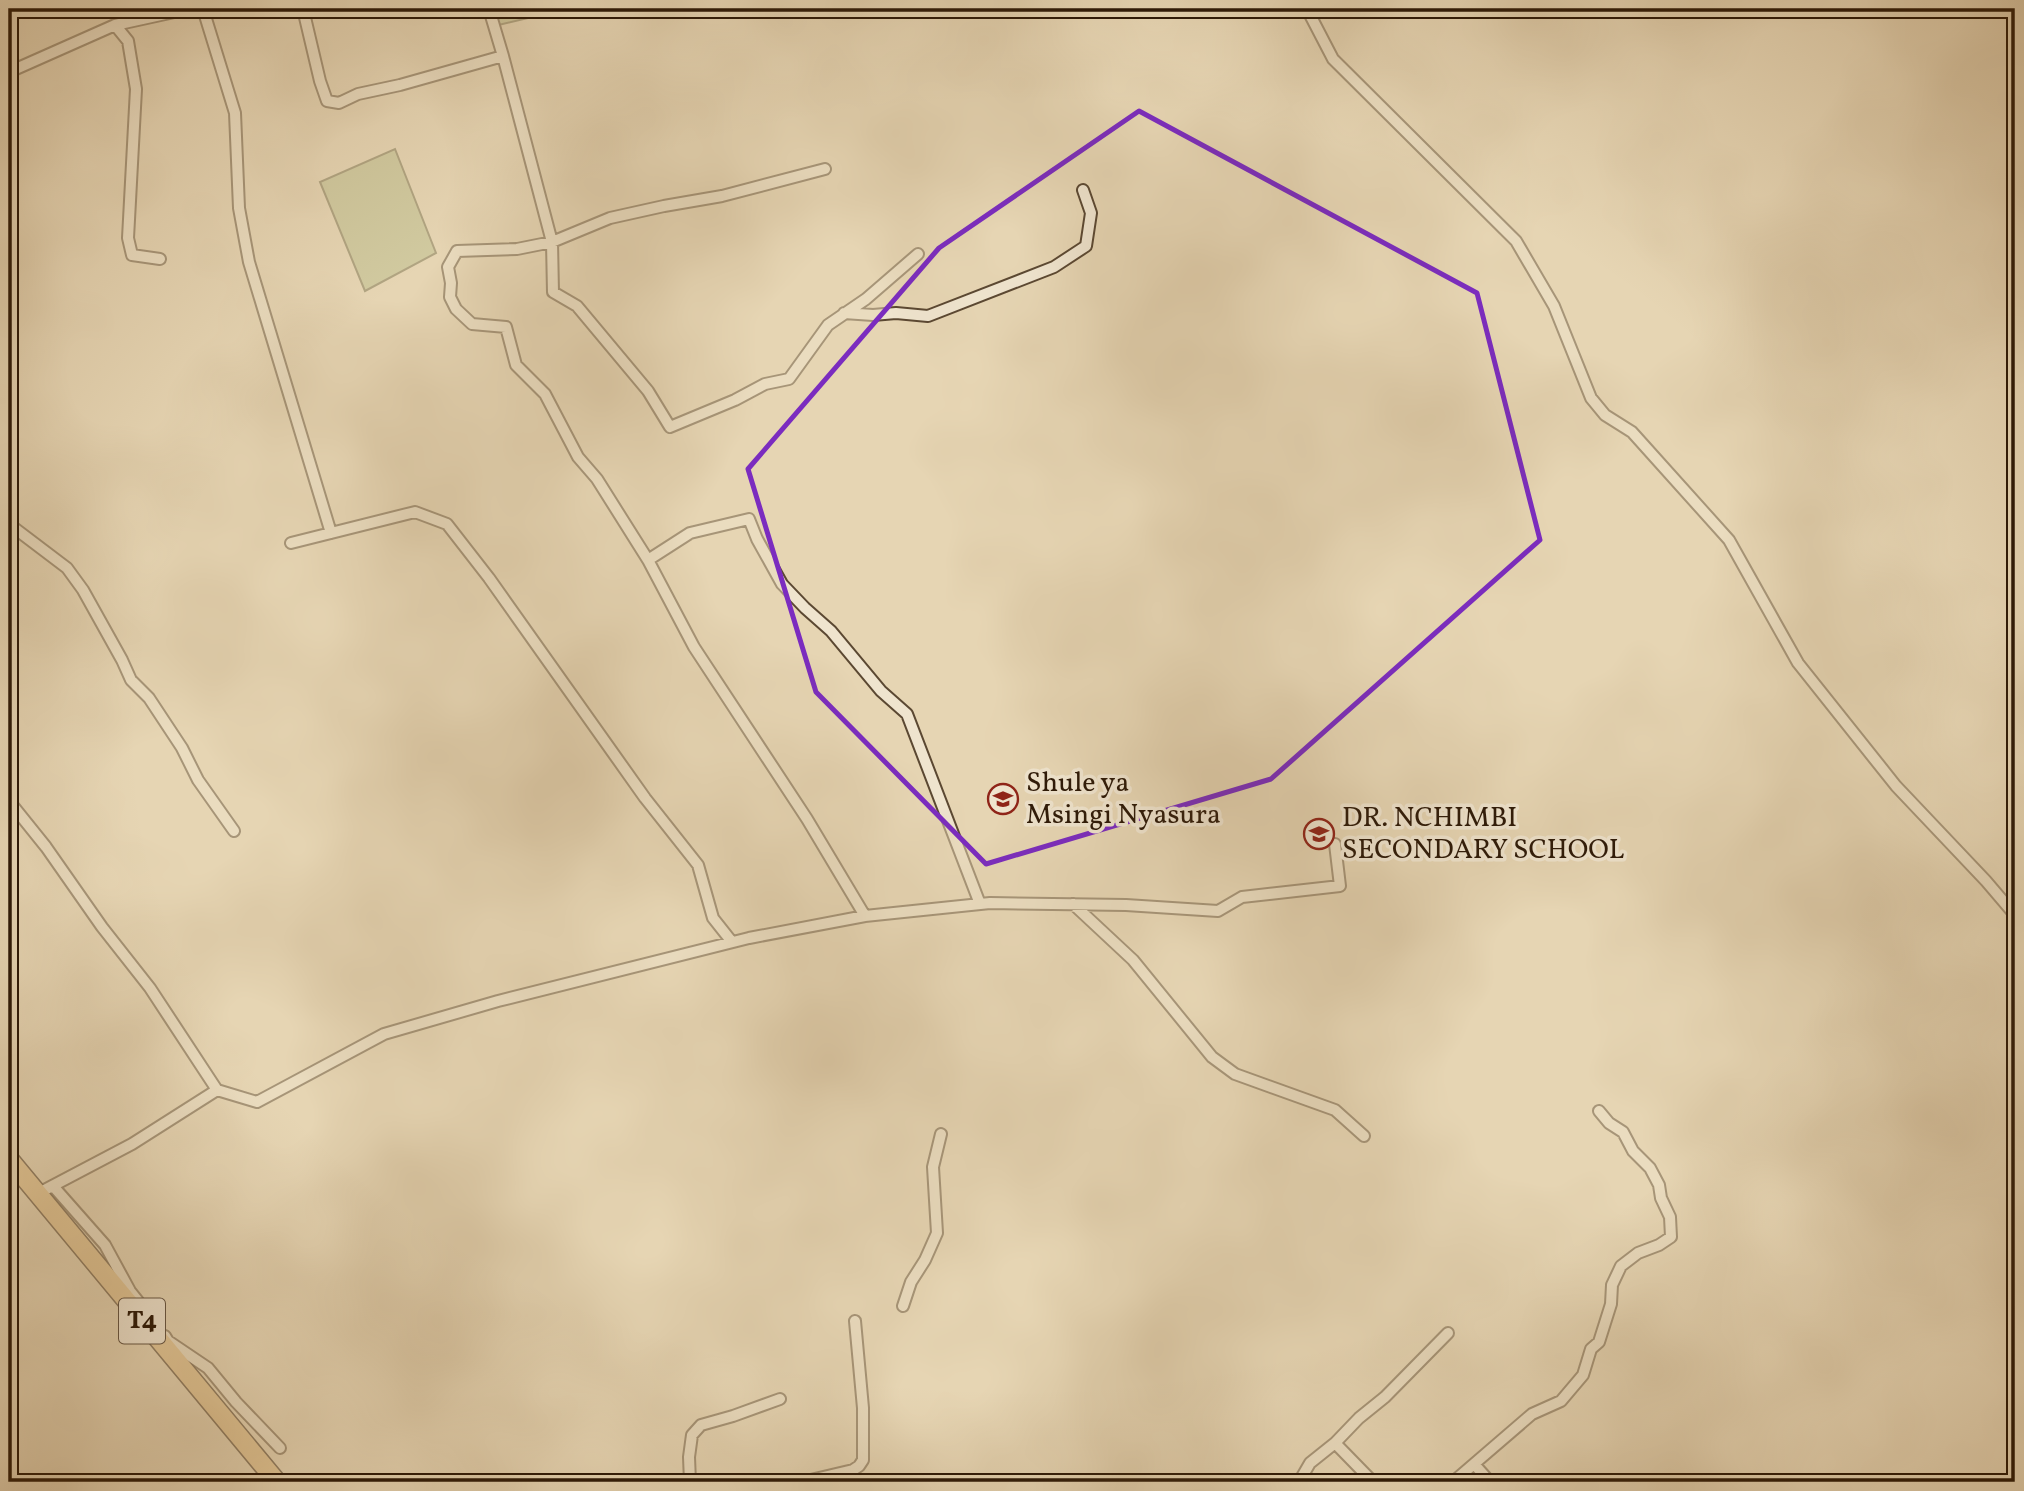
<svg xmlns="http://www.w3.org/2000/svg" width="2024" height="1491" viewBox="0 0 2024 1491" font-family="Vollkorn,serif">
<style>
.green{fill:#b8bc8a;stroke:#726a48;stroke-width:2}
.lines{fill:none;stroke-linecap:round;stroke-linejoin:round}
.minor-casing{stroke:#5b4832;stroke-width:14}
.highway-casing{stroke:#2d1907;stroke-width:21}
.minor{stroke:#efe4ce;stroke-width:10}
.highway{stroke:#e3ba7a;stroke-width:18}
.marked{fill:none;stroke:#7b2cbf;stroke-width:5;stroke-linejoin:round}
.labels{text-anchor:middle;dominant-baseline:central;stroke-width:7;stroke-linejoin:round;paint-order:stroke}
.shield{fill:#efe4ce;stroke:#675643;stroke-width:2}
.shield-label{font-size:26px;font-weight:bold;fill:#2d1907}
.poi-label{font-size:28px;fill:#2d1907;stroke:#efe4ce;text-anchor:start}
</style>
<rect width="100%" height="100%" fill="#e6d5b3"/>
<filter id="stains"><feTurbulence type="fractalNoise" baseFrequency=".00286" numOctaves="4"/><feColorMatrix values="0 0 0 0 .2 0 0 0 0 .09 0 0 0 0 .02 0 0 0 .5 -.17"/></filter>
<radialGradient id="worn" r=".72"><stop offset=".6" stop-color="#630" stop-opacity="0"/><stop offset="1" stop-color="#630" stop-opacity=".3"/></radialGradient>
<path class="green" d="M489,9h73v1l-68,16z
M395,149l41,104 -71,38 -45,-109z"/>
<g class="lines">
<g class="minor-casing">
<path id="minor" d="M203,9l32,104 4,95 10,54 82,271
M303,9l17,72 7,20 12,2 19,-9 42,-9 103,-29 -14,-47
M1307,9l26,50 183,182 38,65 37,92 14,17 27,17 97,108 69,123 98,123 90,95 29,34
M115,25l73,-16
M503,56l49,186 1,50 24,14 71,85 22,36 65,-27 30,-16 24,-5 39,-54 38,-26 52,-45
M9,72l106,-47 13,16 8,48 -8,149 4,17 28,4
M844,313l29,2 23,-2 32,3 126,-49 32,-21 5,-33 -8,-23
M9,524l58,44 16,22 39,70 9,20 18,18 33,50 16,32 36,51
M291,543l124,-31 32,12 42,54 156,220 53,67 15,53 19,24
M648,560l-51,-81 -19,-22 -33,-63 -29,-29 -10,-38 -34,-3 -16,-15 -6,-12 1,-14 -3,-16 9,-16 60,-2 35,-7 58,-24 54,-12 58,-10 103,-27
M9,801l37,46 56,80 48,61 67,102
M1073,904l60,56 79,97 23,17 100,36 29,26
M865,916l-58,-97 -113,-172 -46,-87 42,-27 59,-14 8,20 25,45 23,24 26,23 50,60 26,23 73,190
M53,1186l52,59 25,46 8,10
M37,1194l95,-50 85,-54 40,12 127,-68 114,-33 251,-63 116,-22 125,-13 136,2 92,6 24,-14 98,-11 -5,-42
M903,1306l8,-24 14,-22 12,-27 -4,-66 8,-33
M165,1336l3,5 40,27 28,34 44,46
M1335,1443l24,-25 26,-21 63,-64
M1474,1464l16,18
M690,1482l-1,-25 3,-22 9,-10 32,-9 47,-17
M802,1482l51,-12 6,-4 4,-6v-52l-8,-87
M1299,1482l11,-19 25,-20 38,39
M1453,1482l79,-68 29,-13 22,-26 8,-26 8,-7 12,-38 1,-19 9,-19 17,-13 21,-8 12,-8 -1,-20 -9,-19 -2,-13 -9,-17 -17,-17 -10,-19 -14,-9 -10,-12"/>
</g>
<g class="highway-casing">
<path id="highway" d="M9,1159l268,323"/>
</g>
<use href="#minor" class="minor"/>
<use href="#highway" class="highway"/>
</g>
<path d="M0 0H2024V1491H0ZM1139,111l338,182 63,247 -269,239 -285,85 -170,-172 -68,-223 191,-221z" fill="#e6d5b3" fill-opacity=".55" fill-rule="evenodd"/>
<path class="marked" d="M1139,111l338,182 63,247 -269,239 -285,85 -170,-172 -68,-223 191,-221z"/>
<defs>
<g id="school-ring" transform="scale(1.575)"><circle r="9.5" fill="#efe4ce" stroke="#8f2418" stroke-width="1.5"/><path d="M0-5L7-2L0 1L-7-2ZM-4 1L0 2.5L4 1V4Q0 6-4 4Z" fill="#8f2418"/></g>
</defs>
<g fill-rule="evenodd">
<use href="#school-ring" x="1003" y="799"/>
<use href="#school-ring" x="1319" y="834"/>
</g>
<g class="labels">
<rect class="shield" x="119" y="1298.5" width="46" height="45" rx="5"/>
<g class="shield-label">
<text x="142" y="1321">T4</text>
</g>
<g class="poi-label">
<text x="1026" y="783">Shule ya<tspan x="1026" dy="32">Msingi Nyasura</tspan></text>
<text x="1342" y="818">DR. NCHIMBI<tspan x="1342" dy="32">SECONDARY SCHOOL</tspan></text>
</g>
</g>
<rect width="2024" height="1491" fill="none" stroke="#e6d5b3" stroke-width="35"/>
<rect x="10" y="10" width="2003" height="1470" fill="none" stroke="#2d1907" stroke-width="3.5"/>
<rect x="18" y="18" width="1989" height="1456" fill="none" stroke="#2d1907" stroke-width="2"/>
<rect width="100%" height="100%" filter="url(#stains)"/>
<rect width="100%" height="100%" fill="url(#worn)"/>
</svg>
